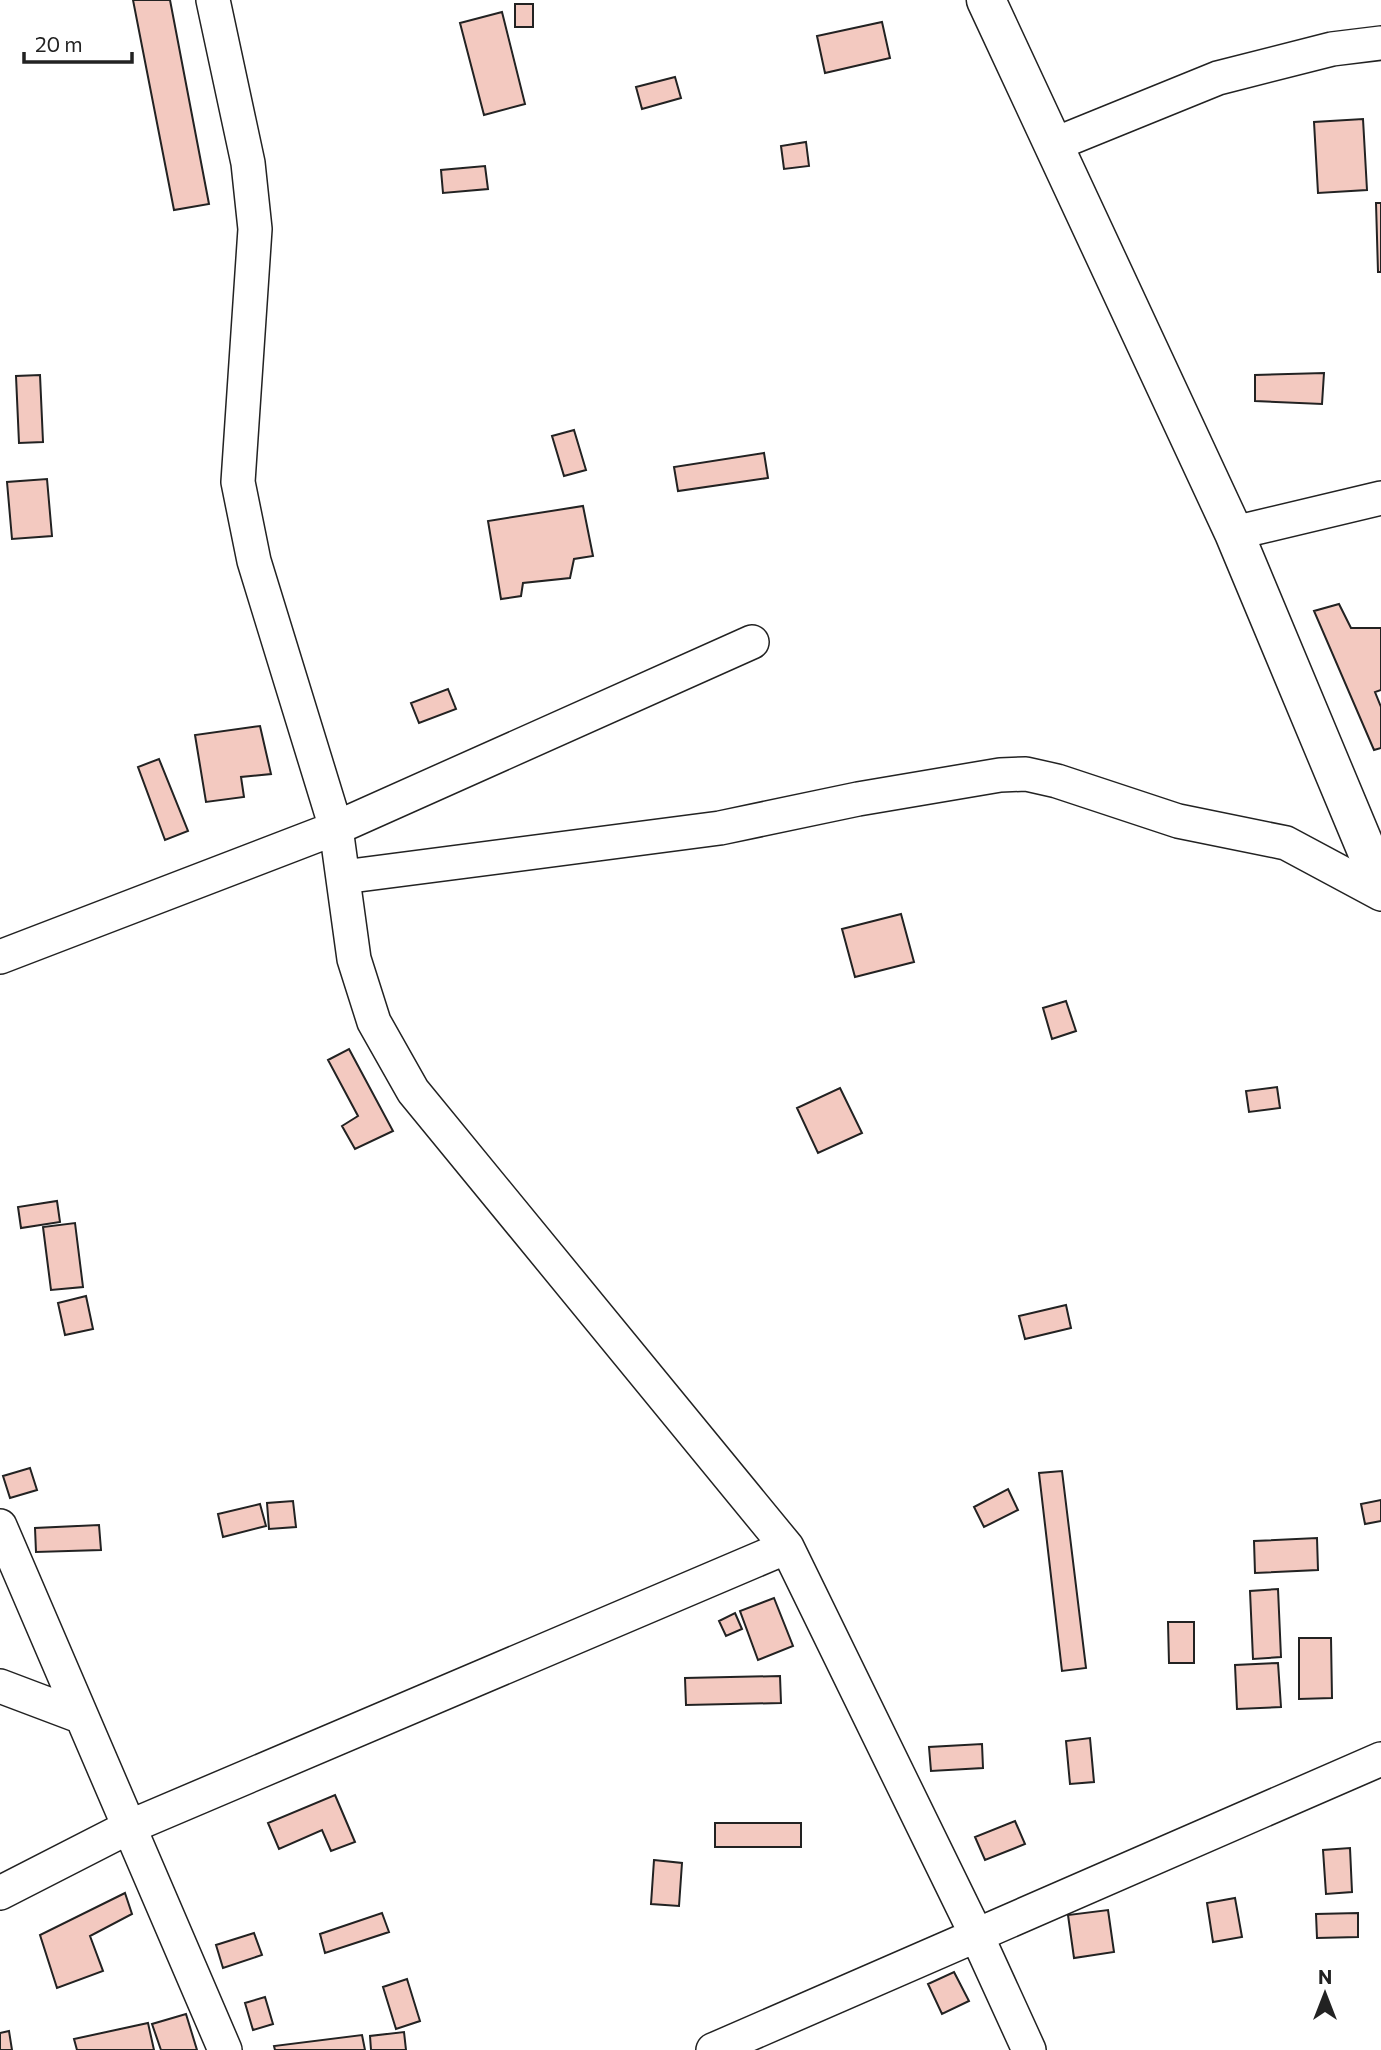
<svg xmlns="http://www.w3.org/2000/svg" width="1381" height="2050" viewBox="0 0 1381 2050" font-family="Commissioner,sans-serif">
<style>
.building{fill:#f3c9c0;stroke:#222;stroke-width:2}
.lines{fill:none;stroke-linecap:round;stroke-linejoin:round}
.street-casing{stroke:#222;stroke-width:36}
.secondary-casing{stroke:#222;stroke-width:41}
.street{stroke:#fff;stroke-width:33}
.secondary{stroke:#fff;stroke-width:38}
</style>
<rect width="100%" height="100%" fill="#fff"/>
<path class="building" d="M133,0h37l39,204 -35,6z
M515,4h18v23h-18z
M502,12l23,92 -41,11 -24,-92z
M882,22l8,36 -65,15 -8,-37z
M675,77l6,21 -39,11 -6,-22z
M1363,119l4,71 -49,3 -4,-71z
M806,142l3,24 -25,3 -3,-23z
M485,166l3,23 -45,4 -2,-23z
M1376,203h5v69h-3z
M1324,373l-2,31 -67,-3v-26z
M40,375l3,67 -24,1 -3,-67z
M574,430l12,40 -22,6 -12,-40z
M764,453l4,25 -90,13 -4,-24z
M47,479l5,57 -40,3 -5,-57z
M583,506l10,50 -19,3 -4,19 -47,5 -2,13 -20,3 -13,-78z
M1339,604l12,24h30v62l-6,2 6,15v41l-7,2 -60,-139z
M448,689l8,20 -37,14 -8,-20z
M260,726l11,48 -30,3 3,20 -38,5 -11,-67z
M159,759l29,72 -23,9 -27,-73z
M901,914l13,48 -59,15 -13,-48z
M1066,1001l10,30 -24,8 -9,-31z
M349,1049l44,82 -38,18 -13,-23 16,-10 -30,-56z
M1277,1087l3,21 -31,4 -3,-21z
M840,1088l22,45 -44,20 -21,-45z
M57,1201l3,21 -39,6 -3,-21z
M75,1223l8,64 -32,3 -8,-63z
M86,1296l7,33 -28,6 -7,-32z
M1066,1305l5,23 -46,11 -6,-23z
M30,1468l7,22 -27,8 -7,-22z
M1062,1471l24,197 -24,3 -23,-198z
M1008,1489l10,21 -34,17 -10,-20z
M1381,1500v21l-16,3 -4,-20z
M293,1501l3,26 -27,2 -2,-26z
M260,1504l6,22 -43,11 -5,-23z
M99,1525l2,25 -65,2 -1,-24z
M1317,1538l1,32 -63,3 -1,-32z
M1278,1589l3,68 -28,2 -3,-68z
M774,1598l19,48 -35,14 -18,-49z
M735,1613l7,16 -16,7 -7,-15z
M1168,1622h26v41h-25z
M1299,1638h32l1,60 -33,1z
M1278,1663l3,44 -44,2 -2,-44z
M780,1676l1,27 -95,2 -1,-27z
M1090,1738l4,44 -24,2 -4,-43z
M982,1744l1,24 -52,3 -2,-24z
M335,1795l20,47 -24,9 -9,-21 -43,19 -11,-26z
M1015,1821l10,23 -40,16 -10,-23z
M715,1823h86v24h-86z
M1350,1848l2,44 -26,2 -3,-44z
M654,1860l28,3 -3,43 -28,-2z
M125,1893l7,21 -42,22 13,35 -46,17 -17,-53z
M1235,1898l7,39 -29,5 -6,-39z
M1108,1910l6,42 -40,6 -6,-43z
M382,1913l7,19 -64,21 -5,-19z
M1358,1913v24l-41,1 -1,-24z
M254,1933l8,22 -39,13 -7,-23z
M954,1972l15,29 -27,13 -14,-30z
M407,1979l13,42 -24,8 -13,-42z
M265,1997l8,27 -20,6 -8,-27z
M186,2014l11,36h-36l-9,-26z
M148,2023l6,27h-77l-3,-11z
M9,2031l3,19h-12v-17z
M404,2032l2,18h-35l-1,-14z
M362,2035l3,15h-90l-1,-4z"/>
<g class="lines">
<g class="street-casing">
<path id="street" d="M213,0l35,163 7,66 -17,253 16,79 82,267 18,131 20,63 39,69 374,456 189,387 53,116
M1053,145l165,-67 114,-29 49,-6
M1234,533l147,-35
M343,877l377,-49 138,-29 142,-24 26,-1 31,7 121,40 108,22 95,51
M0,957l336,-129 416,-186
M0,1526l225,524
M0,1686l82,31
M0,1893l129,-66 658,-280
M713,2050l668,-291"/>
</g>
<g class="secondary-casing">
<path id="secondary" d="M986,0l248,533 147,352"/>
</g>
<use href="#street" class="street"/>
<use href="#secondary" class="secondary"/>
</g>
<g transform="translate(1325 1994)" stroke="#ffffff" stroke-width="5" paint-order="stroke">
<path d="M0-5L12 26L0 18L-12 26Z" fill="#222222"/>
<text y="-10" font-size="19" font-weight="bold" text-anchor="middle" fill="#222222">N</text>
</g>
<path d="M24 52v10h108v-10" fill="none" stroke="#222222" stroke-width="3.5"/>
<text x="35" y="52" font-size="21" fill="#222222" stroke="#ffffff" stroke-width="5" paint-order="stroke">20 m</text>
</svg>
